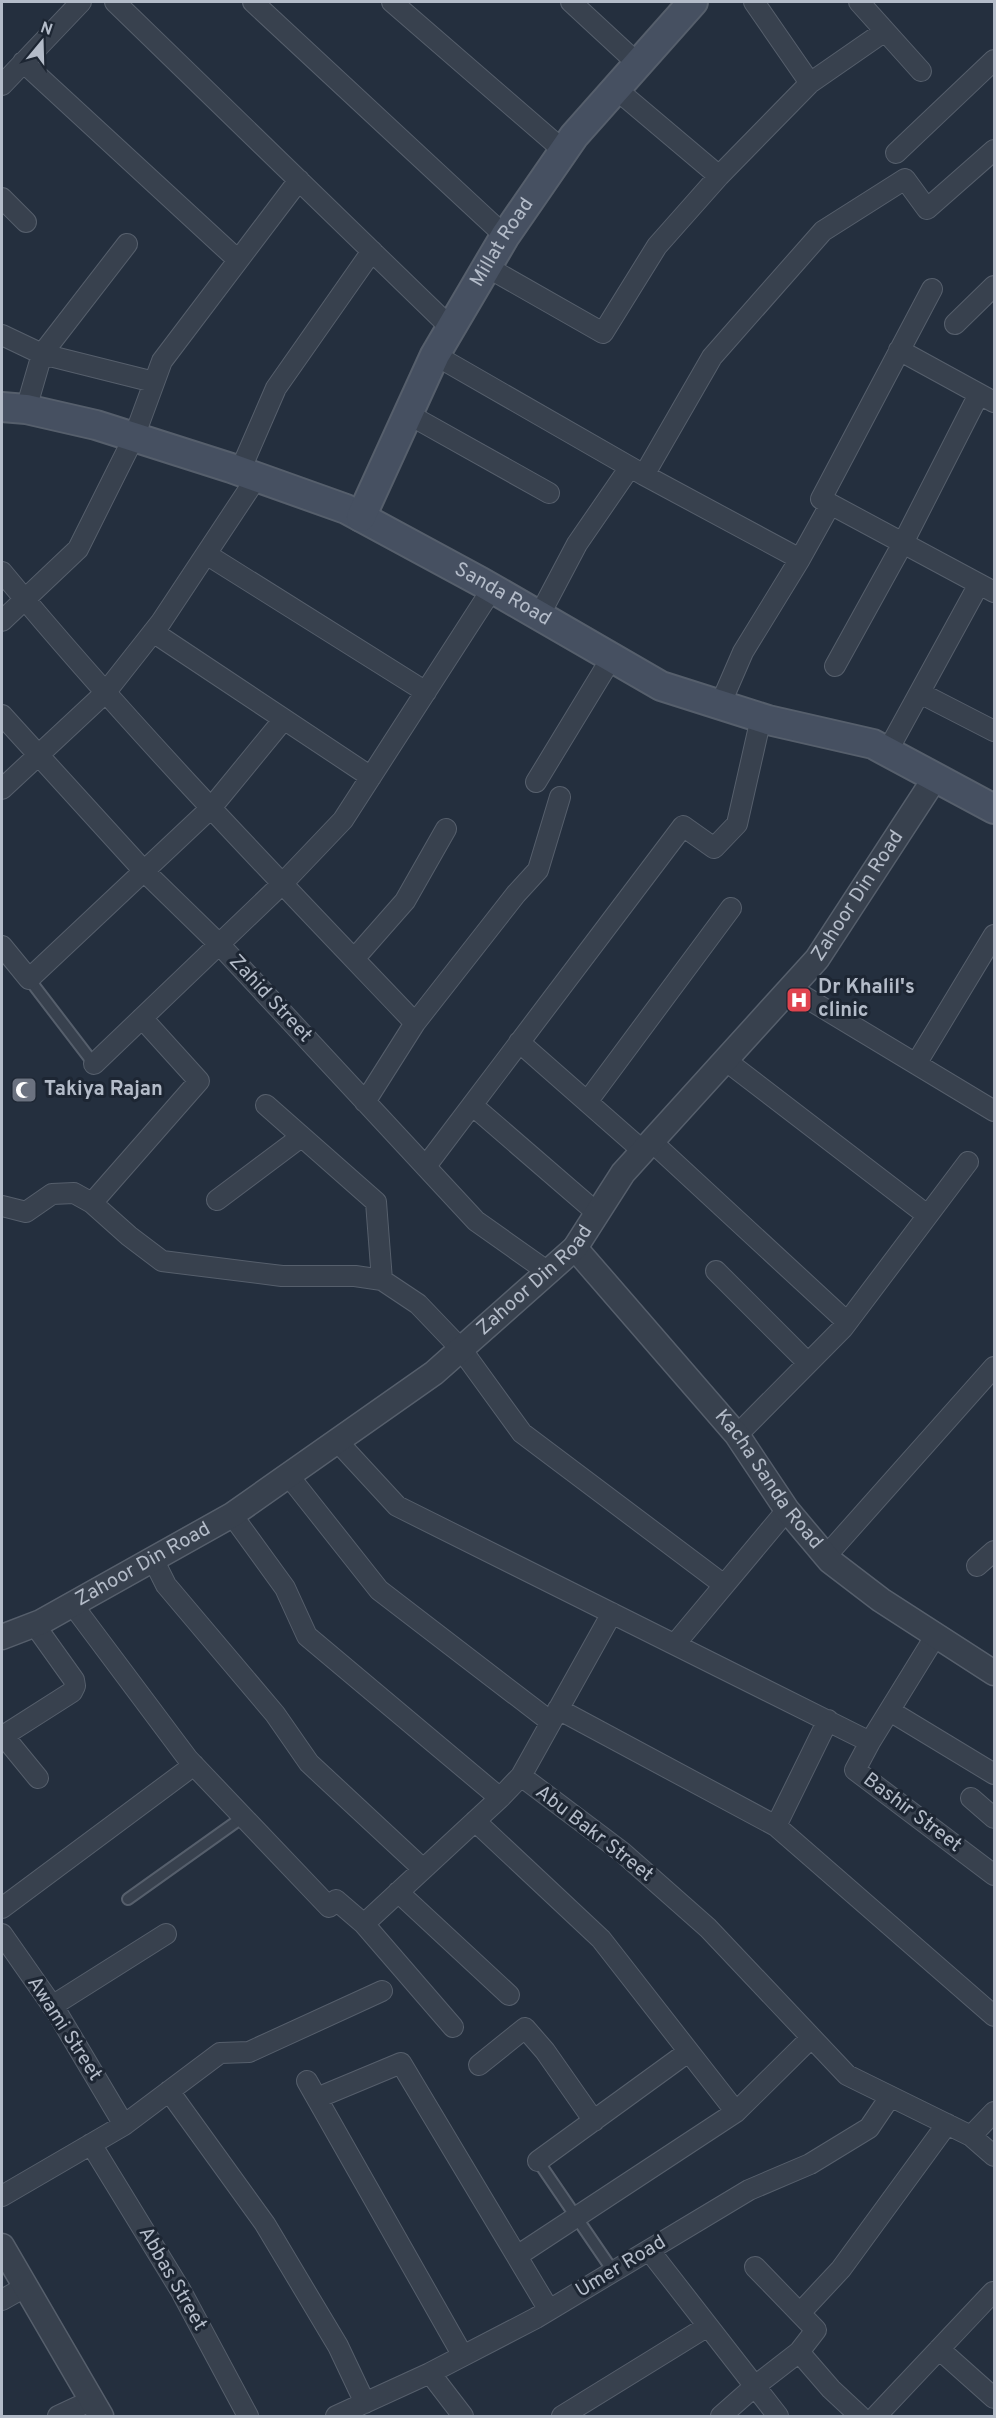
<svg xmlns="http://www.w3.org/2000/svg" width="996" height="2418" viewBox="0 0 996 2418" font-family="Overpass,sans-serif">
<style>
.lines{fill:none;stroke-linecap:round;stroke-linejoin:round}
.service-casing{stroke:#565f6c;stroke-width:14}
.minor-casing{stroke:#565f6c;stroke-width:22}
.tertiary-casing{stroke:#565f6c;stroke-width:27}
.secondary-casing{stroke:#565f6c;stroke-width:32}
.service{stroke:#38414e;stroke-width:10}
.minor{stroke:#38414e;stroke-width:20}
.tertiary{stroke:#38414e;stroke-width:24}
.secondary{stroke:#465061;stroke-width:28}
.labels{text-anchor:middle;dominant-baseline:central;stroke-width:6;stroke-linejoin:round;paint-order:stroke}
.street-label{font-size:20px;fill:#b4bcc9;stroke:#1d2633}
.poi-label{font-size:20px;font-weight:bold;fill:#b4bcc9;stroke:#1d2633;text-anchor:start}
</style>
<rect width="100%" height="100%" fill="#242f3e"/>
<g class="lines">
<g class="service-casing">
<path id="service" d="M29,979l65,85
M128,1899l115,-82
M538,2161l75,110"/>
</g>
<g class="minor-casing">
<path id="minor" d="M115,2l336,326
M253,2l252,234
M392,2l172,149
M571,2l67,62
M754,2l56,81
M859,2l62,69
M23,62l215,198
M2,85l79,-83
M616,89l103,87
M896,153l98,-93
M2,198l24,24
M487,267l116,66 54,-87 62,-70 91,-93 75,-52
M932,289l-111,210 173,93
M955,324l39,-38
M2,335l40,19 112,28
M899,350l95,52
M435,355l209,120 68,-118 111,-126 82,-52 22,30 67,-59
M26,409l16,-55 85,-110
M408,414l141,79
M240,471l36,-83 96,-137
M644,475l156,84 30,-54
M206,554l220,138
M2,572c130,157 272,303 413,451l-50,79
M539,616l38,-72 53,-77
M2,621l76,-72 56,-112 28,-76 137,-181
M153,632l218,145
M835,666l68,-123 76,-149
M920,693l74,38
M720,705l23,-53 57,-93
M2,715l142,156 75,73 257,277 72,51
M887,752l92,-168
M536,782l76,-125
M2,789l103,-96 56,-71 96,-145
M2,946l27,33 182,-171 73,-89
M354,959l51,-58 41,-72
M790,988l204,123
M415,1023l101,-129 22,-24 22,-73
M519,1042l124,109
M725,1060l202,155
M94,1064l188,-180 61,-64 149,-231
M916,1064l78,-129
M587,1102l144,-194
M266,1105l110,97 6,78
M472,1105l125,108
M651,1141l196,181
M426,1166l257,-340 31,22 23,-24 24,-106
M217,1200l84,-63
M92,1203l107,-122 -57,-63
M2,1206l24,6 26,-18 22,-1 18,10 37,33 33,25 120,15h73l27,4 36,24 43,45 61,84 202,152
M716,1271l92,92
M737,1435l106,-107 125,-166
M337,1441l60,65 473,236 66,-107
M288,1475l91,115 172,132
M232,1515l53,73 22,48 193,162 21,-22 101,76 86,76 139,147 124,61 23,20
M826,1556l168,-189
M153,1559l13,26 109,129 34,49 114,106
M977,1566l17,-15
M72,1604l116,155 141,148 7,-7 28,24 89,103
M675,1644l112,-134
M558,1709l218,117 218,190
M890,1711l104,63
M2,1734l36,44
M3,1736l69,-44 3,-6 -1,-6 -40,-56
M870,1742l-15,28 139,105
M521,1776l91,-163
M971,1798l23,20
M475,1821l126,118 135,173
M776,1826l52,-106
M398,1892l111,103
M2,1908l192,-143
M364,1924l136,-126
M2,1934l56,80 66,111
M52,2006l114,-72
M479,2065l46,-37 20,23 49,70
M307,2081l156,275
M169,2091l96,133 73,122 27,57
M317,2098l84,-35 148,247
M971,2136l23,-24
M91,2144l90,147 67,125
M538,2161l150,-109
M2,2196l122,-71 96,-72 29,-1 133,-61
M649,2250l129,166
M517,2256l219,-144 75,-74
M2,2300l23,-13
M800,2313l41,-44 106,-145
M939,2349l55,49
M799,2352l32,37 29,27
M430,2373l33,43
M58,2416l34,-16
M336,2416l94,-43 106,-55 213,-128 61,-26 59,-36 21,-31
M562,2416l146,-90
M721,2416l34,-30 44,-34 17,-22 -61,-63
M876,2416l117,-124"/>
</g>
<g class="tertiary-casing">
<g id="tertiary">
<path id="s1" d="M575,1248l162,187 50,75 43,51 51,39 113,73"/>
<path id="s2" d="M2,1637l39,-15 191,-107 202,-142 141,-125 48,-75 194,-214 118,-181"/>
<path d="M2,2246l99,170"/>
</g>
</g>
<g class="secondary-casing">
<g id="secondary">
<path id="s3" d="M2,407l24,2 70,16 135,43 115,41 135,73 180,104 107,34 105,24 121,65"/>
<path id="s4" d="M361,517l74,-162 70,-119 69,-100 119,-134"/>
</g>
</g>
<use href="#service" class="service"/>
<use href="#minor" class="minor"/>
<use href="#tertiary" class="tertiary"/>
<use href="#secondary" class="secondary"/>
</g>
<defs>
<g id="hospital-square" transform="scale(1.35)"><rect x="-9" y="-9" width="18" height="18" rx="4" fill="#e0444e" stroke="#1d2633"/><path d="M-5-5h3v3.5h4V-5h3V5h-3V1.5h-4V5h-3Z" fill="#fff"/></g>
<g id="mosque-square" transform="scale(1.35)"><rect x="-9" y="-9" width="18" height="18" rx="4" fill="#6b7280" stroke="#1d2633"/><path d="M3.5-4.9A6 6 0 1 0 3.5 4.9A5 5 0 1 1 3.5-4.9Z" fill="#fff"/></g>
</defs>
<g fill-rule="evenodd">
<use href="#hospital-square" x="799" y="1000"/>
<use href="#mosque-square" x="24" y="1090"/>
</g>
<g class="labels">
<g class="street-label">
<text stroke="none"><textPath href="#s4" startOffset="309">Millat Road</textPath></text>
<text stroke="none"><textPath href="#s3" startOffset="538">Sanda Road</textPath></text>
<text stroke="none"><textPath href="#s2" startOffset="1149">Zahoor Din Road</textPath></text>
<text transform="translate(270 999) rotate(47)">Zahid Street</text>
<text stroke="none"><textPath href="#s2" startOffset="645">Zahoor Din Road</textPath></text>
<text stroke="none"><textPath href="#s1" startOffset="302">Kacha Sanda Road</textPath></text>
<text stroke="none"><textPath href="#s2" startOffset="159">Zahoor Din Road</textPath></text>
<text transform="translate(912 1813) rotate(37)">Bashir Street</text>
<text transform="translate(594 1834) rotate(38)">Abu Bakr Street</text>
<text transform="translate(64 2029) rotate(57)">Awami Street</text>
<text transform="translate(621 2267) rotate(-31)">Umer Road</text>
<text transform="translate(172 2279) rotate(60)">Abbas Street</text>
</g>
<g class="poi-label">
<text x="818" y="988">Dr Khalil's<tspan x="818" dy="23">clinic</tspan></text>
<text x="44" y="1090">Takiya Rajan</text>
</g>
</g>
<rect width="996" height="2418" fill="none" stroke="#b4bcc9" stroke-width="6"/>
<g transform="translate(42 42) rotate(19)" stroke="#1d2633" stroke-width="4.5" paint-order="stroke">
<path d="M0-4.5L10 22L0 15L-10 22Z" fill="#b4bcc9"/>
<text y="-9" font-size="16" font-weight="bold" text-anchor="middle" fill="#b4bcc9">N</text>
</g>
</svg>
